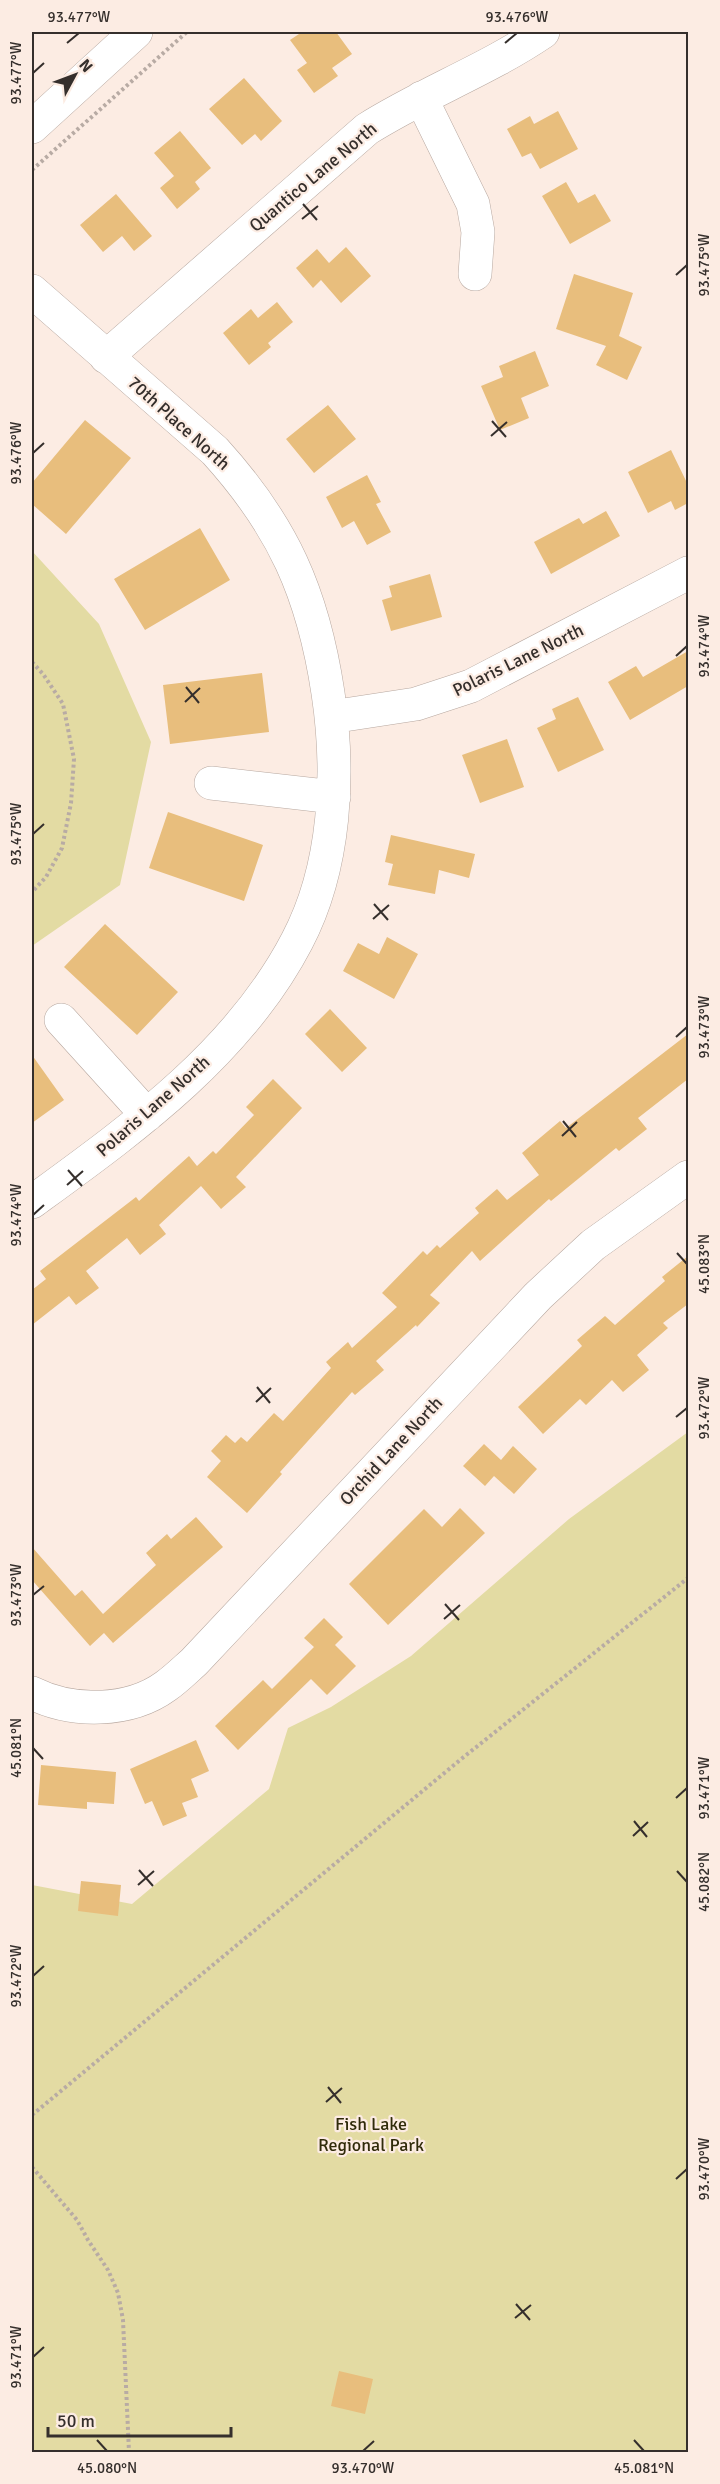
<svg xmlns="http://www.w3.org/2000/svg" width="720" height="2484" viewBox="0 0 720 2484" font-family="Signika,sans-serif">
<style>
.green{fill:#e3dba3}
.building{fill:#e8be7d}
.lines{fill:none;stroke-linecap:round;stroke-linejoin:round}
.minor-casing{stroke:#b7a8a0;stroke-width:34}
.path{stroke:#b8aba4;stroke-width:4;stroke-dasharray:3 3;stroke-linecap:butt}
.minor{stroke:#fff;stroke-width:33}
.ticks{fill:none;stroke:#352f2c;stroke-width:2}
.labels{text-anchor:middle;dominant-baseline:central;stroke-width:4.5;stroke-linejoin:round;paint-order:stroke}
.street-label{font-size:18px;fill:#352f2c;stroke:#fcece3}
.park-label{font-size:18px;fill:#302b0a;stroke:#fcece3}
.neatline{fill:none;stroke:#352f2c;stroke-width:2}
.ticks-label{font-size:15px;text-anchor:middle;fill:#352f2c}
</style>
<rect width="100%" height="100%" fill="#fcece3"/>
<path class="green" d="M32,551l67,73 52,118 -31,143 -88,61z
M688,1432v1020h-656v-567l100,19 137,-115 19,-61 43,-21 80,-51 158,-137z"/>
<path class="building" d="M302,32h34l16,22 -20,14 6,8 -24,17 -17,-23 10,-7 -17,-23z
M244,78l38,43 -21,20 -6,-7 -13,11 -33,-36z
M558,111l20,38 -38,20 -9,-16 -9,4 -15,-28 23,-13 4,8z
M180,131l31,37 -16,14 5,7 -23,20 -17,-21 14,-12 -20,-23z
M566,182l12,21 17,-9 16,27 -41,23 -28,-48z
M116,194l36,42 -18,15 -12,-15 -19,16 -23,-27z
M346,247l25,29 -30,27 -20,-23 -8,8 -17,-20 21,-19 12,14z
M574,274l59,19 -14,43 23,11 -15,33 -31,-15 10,-19 -50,-17z
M277,302l16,20 -25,21 3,4 -22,18 -26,-32 28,-24 7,9z
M535,351l14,35 -28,12 8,20 -29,12 -19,-44 22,-9 -4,-11z
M328,405l28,34 -42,34 -28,-34z
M85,420l46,38 -65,76 -34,-30v-21z
M671,450l17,35v18l-13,7 -4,-9 -23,12 -20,-41z
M367,475l14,27 -5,2 15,28 -24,13 -13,-24 -12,7 -16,-31z
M606,511l14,25 -69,38 -17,-32 45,-24 4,6z
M200,528l30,52 -85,50 -31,-51z
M430,574l12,43 -51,14 -9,-31 10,-3 -3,-11z
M688,651v35l-58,34 -22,-38 28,-16 7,11z
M262,673l7,59 -99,12 -7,-59z
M578,697l26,53 -46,22 -21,-44 19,-9 -4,-10z
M507,739l17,48 -44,16 -18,-48z
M168,812l95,33 -19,56 -95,-33z
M391,835l84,19 -6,24 -30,-8 -4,24 -47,-9 5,-21 -8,-2z
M105,924l73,68 -41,43 -73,-68z
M387,937l31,17 -24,45 -51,-28 15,-28 21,11z
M330,1009l37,39 -25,24 -37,-38z
M688,1034v45l-50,39 9,11 -28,22 -3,-3 -65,53 -2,-2 -69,62 -8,-10 -42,44 10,8 -23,24 -1,-2 -40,36 8,9 -29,25 -3,-3 -72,80 2,2 -35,39 -40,-36 14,-16 -10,-10 15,-16 9,8 6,-6 6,5 27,-29 9,8 48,-53 -5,-6 22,-20 4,6 45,-41 -15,-14 41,-42 4,4 10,-10 3,3 39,-35 -4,-5 22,-19 10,11 32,-25 -17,-22 38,-32 6,7z
M32,1055l32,45 -32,23z
M273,1079l29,29 -66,69 10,10 -25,22 -20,-23 -42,39 7,9 -26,21 -13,-17 -41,33 13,17 -23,17 -7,-9 -37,29v-35l14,-11 -6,-8 96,-74 3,4 50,-45 8,10 16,-15 3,3 38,-39 -8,-8z
M688,1256v48l-25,19 5,5 -31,27 12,15 -26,22 -11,-12 -26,25 -6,-6 -37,35 -25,-27 64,-61 -5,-6 28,-24 10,9 50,-44 -3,-4z
M484,1444l17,16 12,-14 24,23 -23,25 -20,-18 -9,10 -22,-20z
M460,1508l25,25 -97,92 -39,-41 75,-75 18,18z
M196,1517l27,30 -110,96 -9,-10 -14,13 -58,-66v-33l43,49 7,-6 21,24 53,-49 -10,-12 21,-19 4,5z
M324,1618l19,19 -8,8 21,21 -29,29 -16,-16 -73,71 -23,-24 48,-46 9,9 42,-42 -10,-9z
M196,1740l13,31 -18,8 7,18 -16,6 5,13 -24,10 -11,-25 -7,3 -15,-35z
M41,1765l75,7 -2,32 -27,-2v7l-49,-4z
M81,1881l40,4 -3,31 -40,-5z
M339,2371l34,8 -8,35 -34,-8z"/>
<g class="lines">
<g class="minor-casing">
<path id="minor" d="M421,98l52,106 5,28 -3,42
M32,127l104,-95
M32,291l183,160c68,75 98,142 113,242 12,80 8,174 -31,248 -59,113 -165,188 -265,261
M106,357l261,-228c57,-36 120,-59 176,-97
M331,717l85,-13 55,-18 217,-113
M211,783l123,14
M61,1020l86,95
M32,1693c40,20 97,20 134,-7 10,-7 19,-16 28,-24l344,-366 55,-51 95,-68"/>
</g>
<path class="path" d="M32,170l155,-138
M32,662l11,12 20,30 11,55 -3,44 -9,45 -16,29 -14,15
M32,2115l428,-355 228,-182
M32,2167l45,53 11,20 20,30 10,23 5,27 6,132"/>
<use href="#minor" class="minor"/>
</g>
<path class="ticks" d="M67,43l12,-10M505,43l12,-10M33,73l11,-10M303,204l14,16M302,219l16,-13M676,275l11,-10M492,421l14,16M491,436l16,-14M33,453l11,-10M676,656l11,-10M186,687l13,16M185,702l15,-14M33,834l11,-10M374,904l14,16M373,919l16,-14M676,1037l11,-10M563,1121l13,16M562,1136l15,-14M68,1170l14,16M67,1185l16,-14M33,1215l11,-10M677,1253l10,11M257,1387l13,16M256,1402l15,-14M676,1417l11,-9M33,1595l11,-9M445,1604l14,16M444,1619l16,-14M33,1748l10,11M676,1798l11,-10M634,1821l13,16M633,1836l15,-14M139,1870l14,16M677,1871l10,11M138,1885l16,-14M33,1976l11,-10M328,2087l13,16M326,2102l16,-14M676,2179l11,-10M516,2304l14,16M515,2318l16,-13M33,2357l11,-10M97,2440l10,11M634,2440l10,11M363,2451l11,-10"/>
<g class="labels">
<g class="street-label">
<text transform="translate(313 177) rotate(-40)">Quantico Lane North</text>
<text transform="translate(179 423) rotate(42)">70th Place North</text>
<text transform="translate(518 660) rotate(-26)">Polaris Lane North</text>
<text transform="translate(153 1106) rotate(-41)">Polaris Lane North</text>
<text transform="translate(391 1451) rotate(-47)">Orchid Lane North</text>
</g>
<g class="park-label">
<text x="371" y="2124">Fish Lake<tspan x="371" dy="21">Regional Park</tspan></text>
</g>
</g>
<rect width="720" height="2484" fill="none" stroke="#fcece3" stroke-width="66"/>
<g transform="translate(75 75) rotate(49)" stroke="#fcece3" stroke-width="4.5" paint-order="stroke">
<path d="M0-4.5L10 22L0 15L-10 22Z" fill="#352f2c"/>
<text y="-9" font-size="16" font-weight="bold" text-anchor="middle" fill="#352f2c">N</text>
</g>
<path d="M48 2427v9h183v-9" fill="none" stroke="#352f2c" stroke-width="3"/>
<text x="57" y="2427" font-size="18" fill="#352f2c" stroke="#fcece3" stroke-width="4.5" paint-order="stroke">50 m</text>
<rect x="33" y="33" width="654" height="2418" class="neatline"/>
<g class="ticks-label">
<text x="79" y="22">93.477°W</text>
<text x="517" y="22">93.476°W</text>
<text transform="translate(16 73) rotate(-90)" y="5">93.477°W</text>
<text transform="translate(704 265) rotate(-90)" y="5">93.475°W</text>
<text transform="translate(16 453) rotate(-90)" y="5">93.476°W</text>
<text transform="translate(704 646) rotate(-90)" y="5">93.474°W</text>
<text transform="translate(16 834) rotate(-90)" y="5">93.475°W</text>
<text transform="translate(704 1027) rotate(-90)" y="5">93.473°W</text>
<text transform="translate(16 1215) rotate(-90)" y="5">93.474°W</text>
<text transform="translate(704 1264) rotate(-90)" y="5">45.083°N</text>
<text transform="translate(704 1408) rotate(-90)" y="5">93.472°W</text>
<text transform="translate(16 1595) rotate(-90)" y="5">93.473°W</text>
<text transform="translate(16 1748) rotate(-90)" y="5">45.081°N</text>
<text transform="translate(704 1788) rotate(-90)" y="5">93.471°W</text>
<text transform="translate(704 1882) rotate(-90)" y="5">45.082°N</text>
<text transform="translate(16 1976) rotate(-90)" y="5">93.472°W</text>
<text transform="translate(704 2169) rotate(-90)" y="5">93.470°W</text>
<text transform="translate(16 2357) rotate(-90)" y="5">93.471°W</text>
<text x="107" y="2473">45.080°N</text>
<text x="363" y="2473">93.470°W</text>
<text x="644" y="2473">45.081°N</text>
</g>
</svg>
